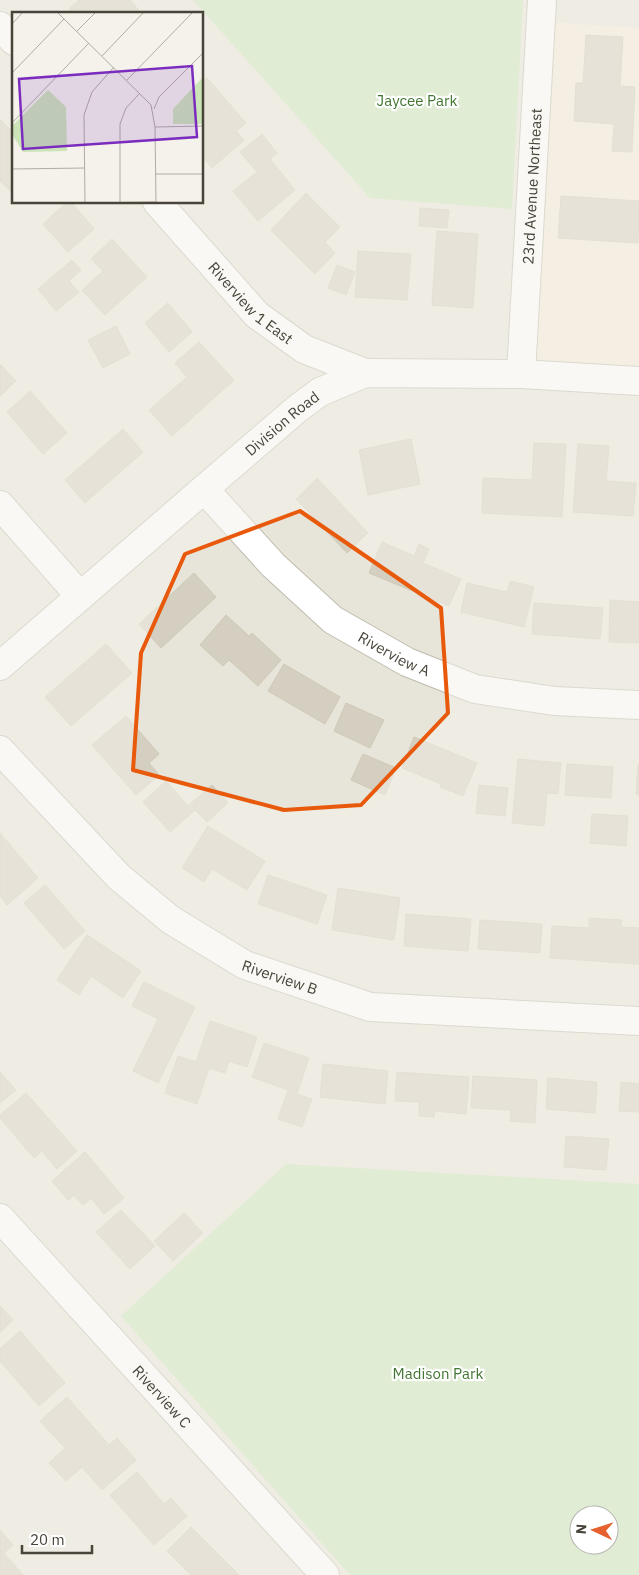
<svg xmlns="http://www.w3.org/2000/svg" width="639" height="1575" viewBox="0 0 639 1575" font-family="'IBM Plex Sans',sans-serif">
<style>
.residential{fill:#e7e5d9;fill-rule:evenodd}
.commercial{fill:#f3ebd8}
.green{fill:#cbe4b8;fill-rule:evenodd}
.building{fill:#d5cfc1;stroke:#cfc8b5}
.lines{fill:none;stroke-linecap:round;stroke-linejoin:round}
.minor-casing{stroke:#bfbbae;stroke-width:30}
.minor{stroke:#fff;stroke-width:28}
.marked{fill:none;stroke:#e8590c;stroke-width:4;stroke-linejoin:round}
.labels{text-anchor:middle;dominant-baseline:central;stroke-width:4.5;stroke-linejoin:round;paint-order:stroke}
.park-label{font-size:15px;fill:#427531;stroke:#fff}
.street-label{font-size:15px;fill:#484439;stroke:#fff}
.inset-road{fill:none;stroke:#afaca4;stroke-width:1}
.view{fill:#7b2cbf;fill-opacity:0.15;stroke:#7b2cbf;stroke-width:2.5}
.inset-edge{fill:none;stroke:#484439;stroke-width:2.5}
</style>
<rect width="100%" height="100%" fill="#f4f2eb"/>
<path class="residential" d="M0,0h639v28l-98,-6 98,359v1194h-639zM14,14h188v188h-188zM579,1515h30v30h-30z"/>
<path class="commercial" d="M541,22l98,6v353l-118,-7z"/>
<path class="green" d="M193,0h330l-11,209 -142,-11z
M286,1164l353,20v391h-289l-229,-259zM579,1515h30v30h-30z"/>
<path class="building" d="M79,0h51l12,14h-69l-4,-5z
M586,35l37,2 -3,49 15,1 -3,65 -20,-1 2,-27 -40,-3 2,-38h7z
M207,78l39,45 -10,8 8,9 -32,28 -10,-12v-74z
M1,120l13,14v61l-14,-14v-59z
M262,134l15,19 -7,6 25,31 -37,31 -25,-30 24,-19 -17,-20z
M306,193l34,34 -15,15 10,11 -20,21 -44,-44z
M561,196l78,5 -1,42 -80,-5z
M67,202h4l23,27 -26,23 -25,-28z
M420,208l29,2 -2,18 -28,-2z
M437,231l41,3 -5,74 -41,-3z
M112,239l35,38 -42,38 -23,-25 21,-19 -12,-12z
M358,251l53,3 -4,46 -52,-3z
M72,260l9,10 -12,11 10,11 -23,19 -18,-22z
M337,265l18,7 -9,23 -18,-7z
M168,303l24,29 -23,20 -24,-29z
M116,326l14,28 -27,14 -15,-28z
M199,342l35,38 -62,56 -23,-26 38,-33 -12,-14z
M0,364l16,17 -16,15z
M30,391l37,42 -24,21 -36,-42z
M123,429l20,23 -58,51 -20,-23z
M411,439l9,45 -52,11 -9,-45z
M534,443l32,1 -4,73 -80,-4 1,-35 49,2z
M578,444l31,2 -3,35 30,2 -3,33 -60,-4z
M317,478l51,55 -21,20 -51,-54z
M382,542l32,14 5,-12 10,5 -6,14 38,16 -12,27 -80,-33z
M194,573l22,24 -55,51 -22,-24z
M510,581l24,6 -10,40 -63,-15 6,-29 40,9z
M610,600l29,2v41l-30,-1z
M534,603l69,5 -3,31 -68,-5z
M226,615l23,21 3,-3 29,27 -23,26 -29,-26 -6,6 -23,-21z
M106,644l26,29 -61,53 -26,-29z
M284,664l56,33 -15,27 -57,-33z
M346,703l38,17 -14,28 -36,-17z
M126,716l33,38 -10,9 10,12 -23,20 -44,-50z
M414,737l63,26 -14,33 -23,-9 1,-3 -39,-16z
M363,754l33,14 -11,27 -34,-15z
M518,759l43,4 -3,31 -11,-1 -3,33 -32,-3z
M567,764l46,3 -2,31 -46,-3z
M638,765h1v30l-3,-1z
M166,781l22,25 24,-21 16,18 -21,19 -12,-12 -25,22 -27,-30z
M479,785l29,3 -3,28 -29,-3z
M592,814l36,2 -2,30 -36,-3z
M208,826l57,35 -18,29 -35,-21 -8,13 -22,-14z
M0,833l38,45 -31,27 -7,-9z
M268,875l59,20 -10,29 -59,-20z
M45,885l40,46 -21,18 -40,-46z
M338,888l62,10 -6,42 -62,-10z
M406,914l65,5 -3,32 -64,-5z
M589,918l33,2 -1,7 18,1v36l-89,-6 2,-32 37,2z
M480,920l62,4 -2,29 -62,-4z
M87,935l54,36 -18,27 -32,-22 -12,19 -22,-15z
M144,982l51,25 -37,76 -25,-12 25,-52 -26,-13z
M210,1021l47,16 -10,30 -18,-6 -4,12 -16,-5 -12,36 -32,-11 13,-37 18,6z
M264,1043l45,15 -12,36 15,5 -10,28 -24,-8 10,-29 -36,-13z
M323,1064l65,7 -3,33 -65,-7z
M0,1072l16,18 -16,13z
M397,1072l72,5 -3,37 -31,-3 -1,6 -15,-1v-14l-24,-1z
M473,1076l64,4 -2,43 -25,-2 1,-11 -40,-2z
M548,1078l49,4 -2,31 -49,-4z
M621,1082l18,2v28l-20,-1z
M26,1093l51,58 -20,18 -15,-18 -8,7 -34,-40v-3z
M566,1136l43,3 -3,31 -42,-3z
M85,1152l39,46 -20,16 -13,-16 -8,7 -9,-10 -6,5 -16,-19z
M121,1210l34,36 -25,23 -34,-37z
M184,1213l19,20 -30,28 -19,-20z
M0,1306l13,14 -13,13z
M20,1331l45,52 -26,23 -39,-45v-12z
M67,1397l42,48 8,-7 19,22 -34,30 -20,-23 -16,14 -17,-18 16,-15 -25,-27z
M137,1472l27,32 7,-6 16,18 -33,29 -44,-50z
M191,1527l48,48h-48l-24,-24z
M0,1530l13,15 -9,8 19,22h-23z"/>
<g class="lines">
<g class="minor-casing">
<g id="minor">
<path d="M0,26l14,15"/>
<path id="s1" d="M157,202l100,113 47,34 61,24"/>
<path id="s2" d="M521,374l21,-374"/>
<path id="s3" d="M204,489l69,76 60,55 74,42 68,27 79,12 85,4"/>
<path d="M0,505l80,91"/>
<path id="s4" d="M0,666l204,-177 93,-80 23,-17 45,-19 156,1 118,7"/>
<path id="s5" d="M0,750l119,127 52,43 74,45 125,42 269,14"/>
<path id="s6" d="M0,1218l325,357"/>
</g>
</g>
<use href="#minor" class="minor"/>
</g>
<path d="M0 0H639V1575H0ZM300,511l141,97 7,105 -87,92 -77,5 -151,-40 8,-117 44,-99z" fill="#f4f2eb" fill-opacity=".55" fill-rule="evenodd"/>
<path class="marked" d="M300,511l141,97 7,105 -87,92 -77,5 -151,-40 8,-117 44,-99z"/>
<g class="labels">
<g class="park-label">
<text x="417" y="100">Jaycee Park</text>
<text x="438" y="1373">Madison Park</text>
</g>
<g class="street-label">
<text stroke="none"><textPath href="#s2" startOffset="188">23rd Avenue Northeast</textPath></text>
<text stroke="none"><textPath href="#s1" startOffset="138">Riverview 1 East</textPath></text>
<text stroke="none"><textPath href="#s4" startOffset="372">Division Road</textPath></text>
<text stroke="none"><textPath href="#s3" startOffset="254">Riverview A</textPath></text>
<text stroke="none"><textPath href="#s5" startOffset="365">Riverview B</textPath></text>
<text stroke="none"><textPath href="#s6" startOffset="241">Riverview C</textPath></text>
</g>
</g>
<g transform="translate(12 12)">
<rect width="191" height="191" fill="#f4f2eb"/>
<path d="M191,65v47h-30v-15zM36,78l18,17 1,44 -44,1 -11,-18v-8z" fill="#cbe4b8"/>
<path class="inset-road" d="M45,0l94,93 4,22 1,76M0,12l11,-12M65,19l19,-19M90,44l42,-44M0,61l52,-54M115,68l66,-68M142,97l5,-12 45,-45M0,111l77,-80M143,115l49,-1M0,157l73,-1M143,162h49M108,190v-78l6,-16 14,-15M69,191l75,-1M73,191l-1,-88 8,-23 22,-25"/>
<path class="view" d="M180,54l5,71 -174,12 -4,-70z"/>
<rect width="191" height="191" class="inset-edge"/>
</g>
<g transform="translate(594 1530) rotate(274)"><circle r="24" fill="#ffffff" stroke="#b6b4b0"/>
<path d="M0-4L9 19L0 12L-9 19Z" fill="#e7612f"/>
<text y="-8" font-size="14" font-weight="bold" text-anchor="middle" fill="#484439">N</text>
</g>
<path d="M22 1545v8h70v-8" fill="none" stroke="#484439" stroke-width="2.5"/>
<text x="30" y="1545" font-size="15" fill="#484439" stroke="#ffffff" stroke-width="4" paint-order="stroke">20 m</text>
</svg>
